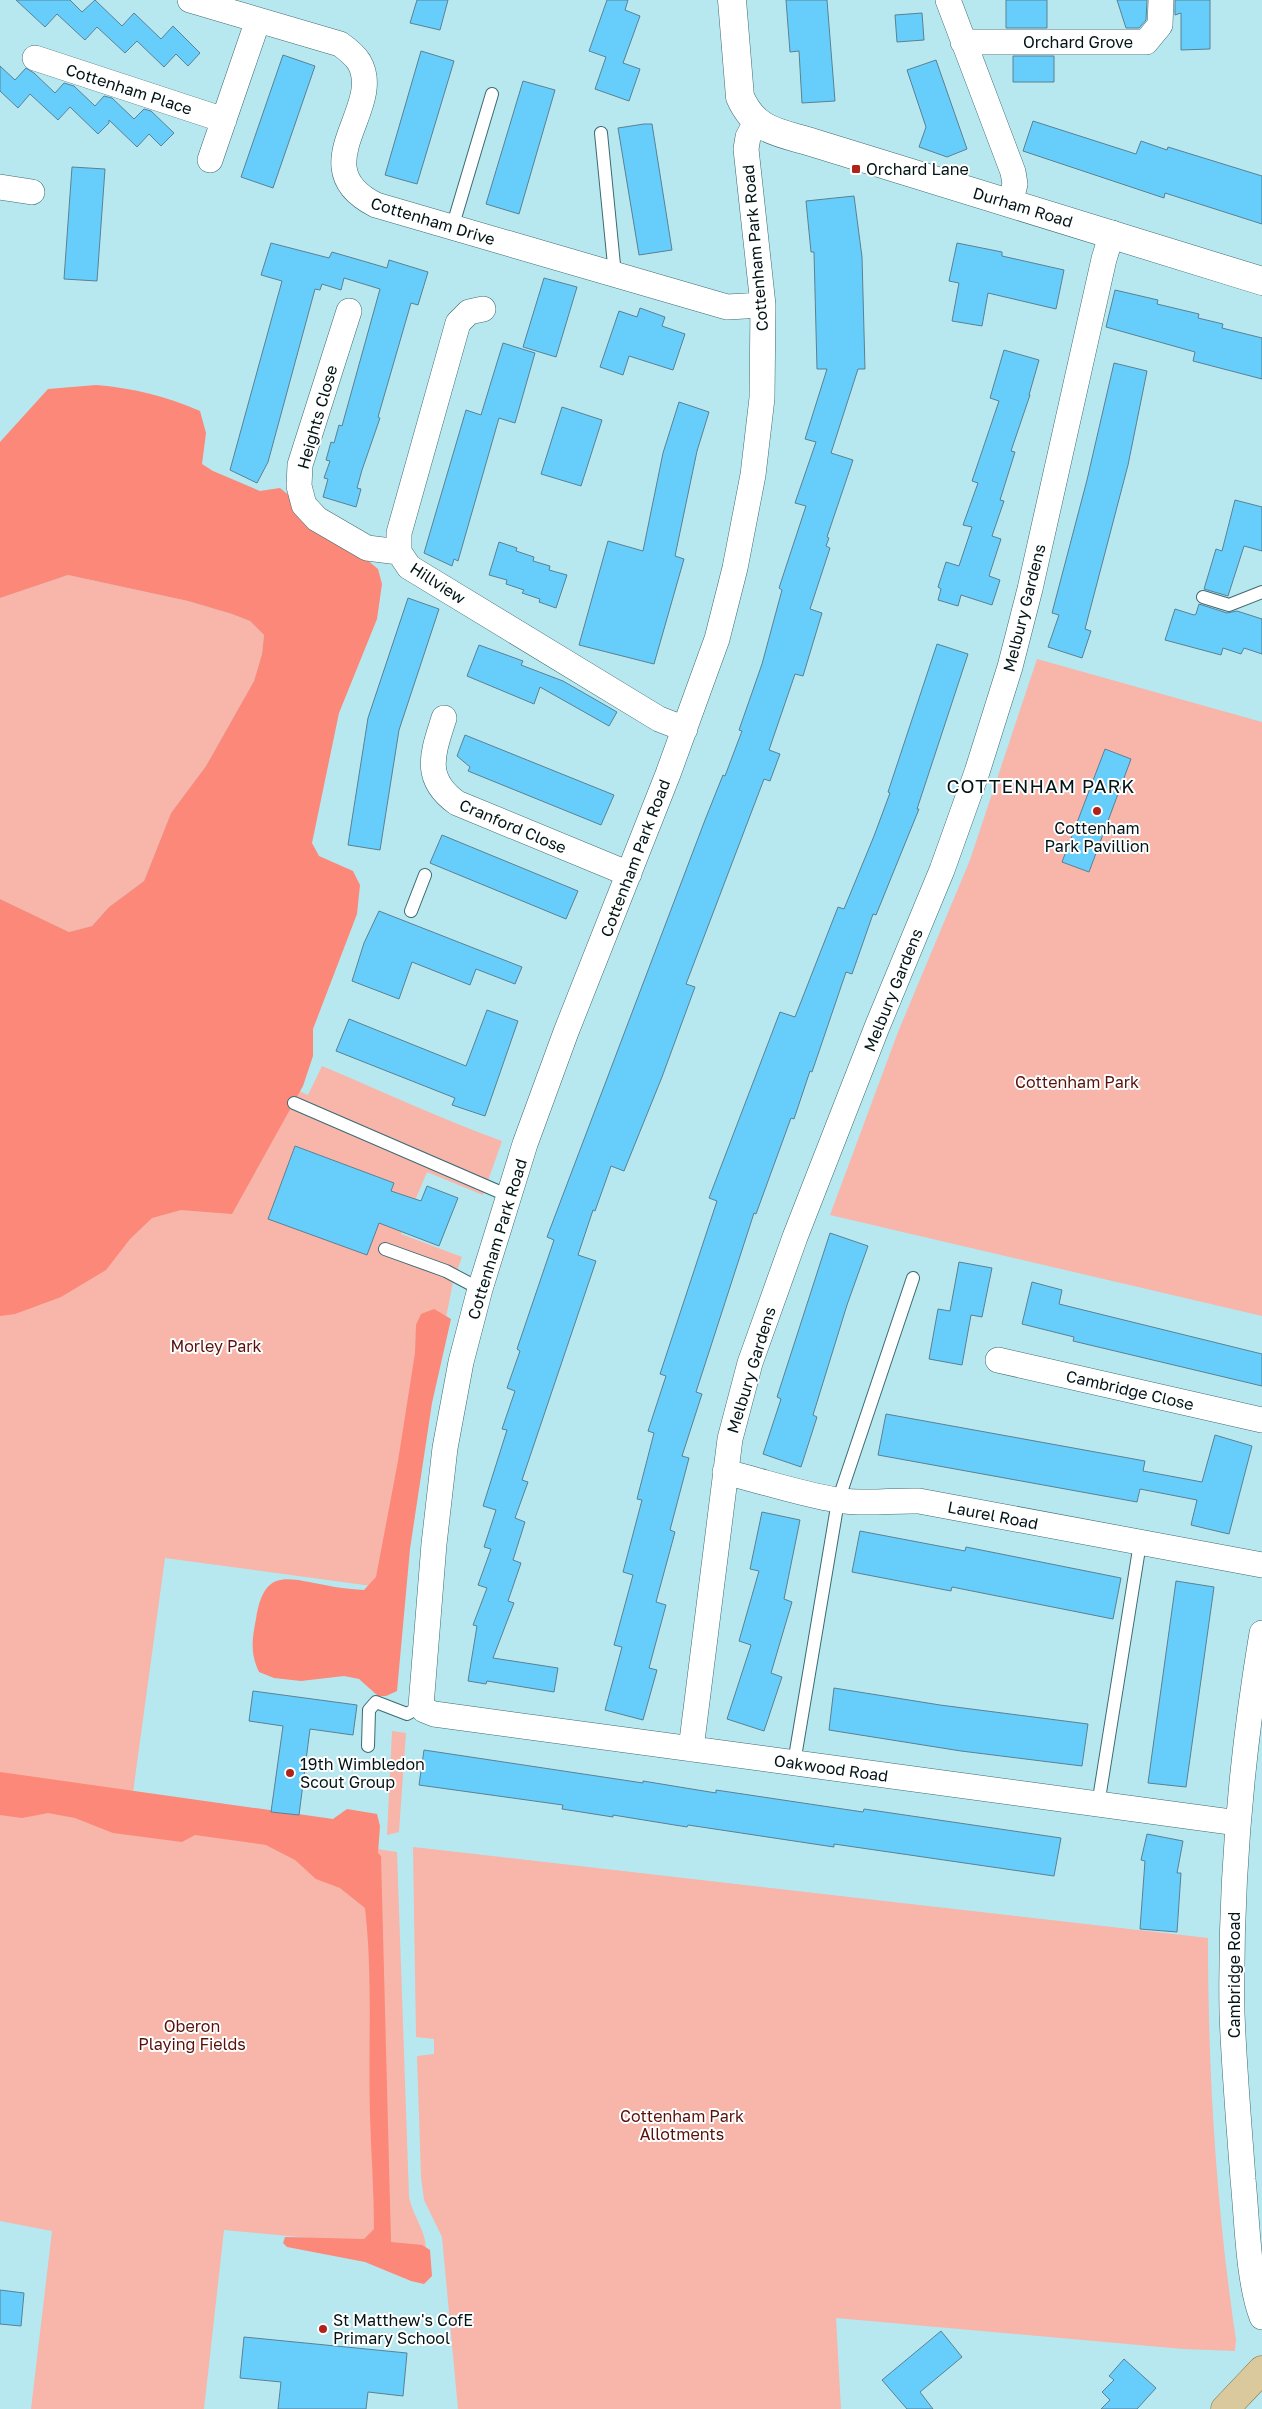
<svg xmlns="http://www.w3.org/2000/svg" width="1262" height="2409" viewBox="0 0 1262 2409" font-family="'Golos Text',sans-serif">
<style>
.green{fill:#f8b5aa}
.forest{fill:#fb8878}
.building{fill:#67cefb;stroke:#5a8193}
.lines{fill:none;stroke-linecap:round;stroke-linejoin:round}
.lane-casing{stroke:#3d6a72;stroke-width:14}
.street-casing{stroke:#3d6a72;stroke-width:26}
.secondary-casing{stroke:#3d6a72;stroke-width:29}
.primary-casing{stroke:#7e7244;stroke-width:29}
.lane{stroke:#fff;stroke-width:12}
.street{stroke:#fff;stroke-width:25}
.secondary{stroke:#fff;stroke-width:28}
.primary{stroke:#dac99d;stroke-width:28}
.poi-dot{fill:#b12219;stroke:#fff;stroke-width:2}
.labels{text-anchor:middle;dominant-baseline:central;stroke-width:4;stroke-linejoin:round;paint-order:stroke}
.street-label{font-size:16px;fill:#031417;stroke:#fff}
.poi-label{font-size:16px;fill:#031417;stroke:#fff;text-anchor:start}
.park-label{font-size:16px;fill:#57100a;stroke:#fff}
.quarter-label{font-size:19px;letter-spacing:1px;fill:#031417;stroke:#fff}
</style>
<rect width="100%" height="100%" fill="#b7e8f0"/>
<path class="green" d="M68,575l120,26 44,13 18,7 14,14 -2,19 -8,27 -48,85 -35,47 -27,68 -35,26 -17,19 -23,6 -69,-33v-301z
M1037,659l225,63v594l-432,-101 68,-183 72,-172z
M0,955l308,140 14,-29c60,25 119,53 180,75l-19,54 -56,-23 -26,62 61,23 -9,25 -17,87 -35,221 -236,-32 -33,242 -132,-18z
M392,1731l14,2 -7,99 -12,3z
M0,1791l397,61 12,344c3,19 17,34 17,53l-202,-19 -20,179h-173l21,-178 -52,-10z
M413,1847l795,91c0,135 8,268 28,402l-1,11 -52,-2 -347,-31 5,91h-383l-16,-172 -18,-37 -3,-23 -4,-121 17,-2v-15l-18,-2z"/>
<path class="forest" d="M96,385c36,3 70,11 104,26l6,22 -4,31 11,7 47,20 20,-3 98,81 4,15 -5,35 -38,94 -27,130 7,13 34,15 7,14 -3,29 -44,115v27l-10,30 -71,128 -51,-4 -29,8 -22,21 -24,31 -45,27 -46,17 -15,2v-417l69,33 23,-6 17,-19 35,-26 27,-68 35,-47 48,-85 8,-27 2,-19 -14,-14 -18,-7 -44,-13 -120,-26 -68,23v-156l48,-53z
M434,1309l17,10 -19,84 -22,146 -13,142 -11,5h-8l-19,-17 -15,-3 -43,5 -27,-3 -15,-6c-9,-19 -7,-33 -3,-53 8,-51 30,-41 69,-34 13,3 26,4 39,5l12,-13 22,-116 17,-108 1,-28 5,-11z
M0,1772l333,47 14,-10 30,5 3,12 -2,27 3,3 10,386 31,3 8,5 2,26 -8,8 -13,-3 -46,-19 -78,-15 -4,-4 2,-6 79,2 10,-10c0,-38 -3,-76 -4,-114 -2,-69 3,-138 -5,-207l-25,-20 -24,-9 -21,-19 -29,-15 -71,-10 -13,7 -69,-9 -38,-15 -27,-5 -26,5 -22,-3z"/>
<path class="building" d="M16,0h54l12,12 13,-12 27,26 12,-13 27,26 12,-13 27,27 -12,13 -12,-12 -12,13 -27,-26 -12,12 -28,-26 -12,13 -28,-26 -12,13z
M417,0h31l-8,30 -30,-7z
M607,0h21l-3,10 15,6 -17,47 17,6 -11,32 -34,-12 11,-32 -17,-6z
M786,0h41l8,101 -33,2 -3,-52 -9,1z
M1006,0h41v28h-41z
M1117,0h30l-1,20 -7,8h-13z
M1175,0h35v49l-29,1v-37l-6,2z
M922,13l2,27 -27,2 -2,-27z
M421,51l33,10 -37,123 -32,-9z
M283,55l32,11 -42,122 -32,-11z
M1013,56h41v26h-41z
M936,60l31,89 -20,8 -28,-10 7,-20 -19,-57z
M0,66l15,14 11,-12 8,5 21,20 9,-10 10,3 21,20 9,-10 8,2 22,21 10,-10 7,2 23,22 -13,13 -12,-12 -12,13 -28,-27v3l-11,11 -28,-27 -12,13 -28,-26 -12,14 -18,-17z
M523,81l32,9 -36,124 -33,-10z
M1033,121l103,33 5,-13 26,9 1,-3 94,29v48l-97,-31 -1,5 -141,-47z
M644,124h8l20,126 -33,5 -21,-127z
M72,167l33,2 -8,112 -33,-2z
M854,196l8,61 3,112h-7l-27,84 22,7 -26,77 2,1 -3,8 4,2 -20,61 12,4 -19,63 -8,-2 -26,76 11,4 -10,27 -6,-2 -78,205 9,3 -33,90 -38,94 -13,-5 -16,45 -2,-1 -15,45 18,6 -74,219 6,2 -13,36 10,4 -12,38 8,3 -13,38 6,2 -21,55 65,10 -4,24 -67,-11 -1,3 -18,-3 9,-55 -4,-1 14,-37 -9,-3 13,-36 -7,-2 12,-37 -13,-4 24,-76 -5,-1 13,-38 -8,-3 13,-37 -3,-2 37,-109 -7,-3 158,-417 18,-45 2,1 17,-45 -3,-1 23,-66 20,-74 -3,-2 27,-82 -11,-3 21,-61 -11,-3 22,-70h-10l-3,-117h-3l-5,-51z
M271,243l58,15 3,-6 55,16 2,-8 39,12 -10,33 -7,-2 -33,114 2,1 -18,52 -5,18 4,1 -5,18 -33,-10 5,-18 -4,-1 6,-17 -4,-1 5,-18 3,1 5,-18 3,1 38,-137 -36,-11 -3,12 -19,-6 -2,6 -5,-1 -47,173 -11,21 -27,-13 52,-189 -21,-6z
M957,243l45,9v4l62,14 -8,39 -68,-16 -6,33 -30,-5 7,-38 -10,-2z
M544,278l33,9 -21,70 -33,-10z
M1115,290l43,10 -1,4 42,10 -1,4 25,6 -1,4 40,10v41l-69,-18 2,-9 -89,-25z
M640,308l25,9 -3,9 23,8 -12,36 -44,-14 -6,19 -23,-8 19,-56 18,6z
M503,343l32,10 -20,70 -16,-5 -41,143 -4,-2 -2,7 -28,-13 42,-143 15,5z
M1004,350l35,10 -10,35h1l-19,56 4,1 -15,48 4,1 -12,35 9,3 -12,37 11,4 -8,25 -31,-10 -3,11 -20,-6 3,-11 -3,-2 8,-25 13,4 13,-39 -9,-2 15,-42 -6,-2 27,-80 -9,-3z
M1114,363l33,8 -19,94 -43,164 6,2 -9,27 -34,-11 11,-32 -7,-2 35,-133z
M679,402l30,10 -12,39 -22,105 9,3 -30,105 -75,-19 29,-104 35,10 20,-98z
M562,407l40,13 -21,66 -40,-12z
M1235,500l27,7v44l-18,-5 -16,50 -24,-7 12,-40 6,2z
M499,542l18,6 -1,3 18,6 -1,4 17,5 -1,4 18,5 -11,33 -17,-6 1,-3 -18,-6 2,-3 -18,-6 1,-4 -18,-5z
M408,598l31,11 -40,121 -19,120 -32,-5 20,-127z
M1199,604l28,9 10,-2 25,8v35l-18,-6 -3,6 -18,-6 -2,7 -56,-15 10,-31 19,6 2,-1z
M937,644l31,10 -51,155h2l-43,106 -3,-1 -21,60 -6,-2 -34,100 -2,-1 -16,48 -3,-1 -35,96 -2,-1 -58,179 6,2 -20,62 7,2 -19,72 5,2 -19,70 10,3 -17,63 8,2 -14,50 -38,-10 17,-63 -8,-2 19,-70 -10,-3 19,-72 -5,-1 17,-66 -6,-2 18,-55 -6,-2 57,-173 -8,-3 71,-186 15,5 43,-110 6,2 30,-73 16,-43 -2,-1z
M479,645l44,16 -2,4 42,16 54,31 -8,14 -69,-39 -6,17 -67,-28z
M465,735l149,60 -13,30 -133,-54 2,-4 -13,-11z
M1105,749l26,10 -42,113 -27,-10z
M442,835l136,56 -12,28 -136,-56z
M379,911l143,56 -7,17 -39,-15 -6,16 -58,-23 -13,37 -47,-18 12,-38z
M487,1010l31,11 -33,95 -33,-11 3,-7 -119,-47 13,-32 117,47z
M295,1146l99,37 -3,8 30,10 6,-15 31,12 -19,48 -60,-23 -12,32 -99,-36z
M830,1233l38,13 -21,59 -34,110 4,2 -16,50 -38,-13 18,-55 -4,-2z
M959,1262l33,6 -10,49 -11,-2 -9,50 -33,-6 9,-50 12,2z
M1032,1282l30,8 -3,14 203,50v32l-189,-45 1,-4 -52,-13z
M886,1414l259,47 -2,10 59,11 13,-47 37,11 -23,88 -38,-9 6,-25 -57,-11 -3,13 -259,-47z
M762,1512l38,8 -16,79 8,3 -21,71 11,4 -18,54 -37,-12 24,-74 -12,-4 20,-70 -9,-2z
M860,1531l105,20 1,-4 155,31 -8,41 -161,-32 -1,4 -99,-19z
M1176,1581l38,6 -28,200 -38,-4z
M834,1688l106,17 148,19 -6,42 -121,-15 -132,-21z
M253,1691l104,14 -4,30 -43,-6 -11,86 -28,-3 12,-86 -34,-5z
M424,1750l219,33v-2l73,12v-3l147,22 1,-3 197,29 -7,38 -220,-32v3l-146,-22 -1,2 -74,-12v2l-51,-8 1,-4 -144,-20z
M1147,1834l36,7 -6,32h4l-4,59 -37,-3 5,-68 -4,-1z
M0,2290l24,3 -3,33 -21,-2z
M941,2331l21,26 -42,35 13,17h-26l-25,-29z
M244,2337l163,16 -4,43 -35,-4 -2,17h-88l3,-27 -41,-4z
M1124,2359l32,29 -19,21h-36l9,-9 -8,-8 12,-12 -5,-4z"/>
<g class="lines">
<g class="lane-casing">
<path id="lane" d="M601,133l14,142
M452,228l40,-134
M1203,597l26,8 33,-13
M411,911l14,-36
M294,1103l215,93
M385,1249l61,22 34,18
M368,1746l1,-36 7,-8 31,12 14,-8
M794,1763l44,-262 75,-223
M1098,1805l42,-262"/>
</g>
<g class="street-casing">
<path id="street" d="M190,0l150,44c7,5 14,10 19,18 27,46 -59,105 17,143l351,102 36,-2
M948,0l65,172 2,12 -5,20
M963,42h183l14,-17 1,-25
M35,58l189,62
M756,122l-8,15 -2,12 17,156 -1,93 -9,77 -18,93 -18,71 -49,135 -102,258 -41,112 -45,145 -19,73 -16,86 -11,96 -13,162 3,4 10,4 804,109
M210,160l48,-140
M0,187l32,5
M483,309l-14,3 -11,11 -59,210v19l10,15 250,152 26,10
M349,311l-49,154 -1,21 5,19 13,14 50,29 32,4
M444,718c-11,35 -22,60 13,85l172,71
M998,1360l264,60
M725,1472c37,9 75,22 112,28 27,5 55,0 82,1l343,64
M1262,1633c-21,125 -32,253 -30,380 2,55 7,111 11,166 4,39 5,102 19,138
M691,1749l39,-310 20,-76 45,-126 82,-210 65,-157 35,-98 33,-105 20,-78 74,-330 8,-26"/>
</g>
<g class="secondary-casing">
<path id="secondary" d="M732,0l8,97c16,36 40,35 74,46l448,138"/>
</g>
<g class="primary-casing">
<path id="primary" d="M1225,2409l37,-39"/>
</g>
<use href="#lane" class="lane"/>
<use href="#street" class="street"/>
<use href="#secondary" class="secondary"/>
<use href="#primary" class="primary"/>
</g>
<g class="poi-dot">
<rect x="851" y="164" width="10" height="10" rx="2.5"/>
<circle cx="1097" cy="811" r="5"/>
<circle cx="290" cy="1773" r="5"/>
<circle cx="323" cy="2329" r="5"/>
</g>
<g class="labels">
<g class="street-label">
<text x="1078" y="42">Orchard Grove</text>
<text transform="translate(129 89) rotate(18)">Cottenham Place</text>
<text transform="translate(1023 207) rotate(17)">Durham Road</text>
<text transform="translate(433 221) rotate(17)">Cottenham Drive</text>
<text transform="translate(755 248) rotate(-95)">Cottenham Park Road</text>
<text transform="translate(317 417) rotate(-74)">Heights Close</text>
<text transform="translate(438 583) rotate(33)">Hillview</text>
<text transform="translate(1024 608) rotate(-76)">Melbury Gardens</text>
<text transform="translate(513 826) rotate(23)">Cranford Close</text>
<text transform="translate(635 858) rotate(-69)">Cottenham Park Road</text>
<text transform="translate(893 990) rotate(-68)">Melbury Gardens</text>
<text transform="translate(497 1239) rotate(-73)">Cottenham Park Road</text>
<text transform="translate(751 1370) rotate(-73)">Melbury Gardens</text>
<text transform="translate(1130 1390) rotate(13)">Cambridge Close</text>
<text transform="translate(993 1515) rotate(11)">Laurel Road</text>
<text transform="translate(831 1768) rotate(8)">Oakwood Road</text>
<text transform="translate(1234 1975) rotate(-90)">Cambridge Road</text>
</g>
<g class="poi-label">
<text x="866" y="169">Orchard Lane</text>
<text x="1097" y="828" text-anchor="middle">Cottenham<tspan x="1097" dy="18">Park Pavillion</tspan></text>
<text x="300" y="1764">19th Wimbledon<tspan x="300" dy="18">Scout Group</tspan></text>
<text x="333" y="2320">St Matthew's CofE<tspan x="333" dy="18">Primary School</tspan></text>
</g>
<g class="park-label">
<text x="1077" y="1082">Cottenham Park</text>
<text x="216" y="1346">Morley Park</text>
<text x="192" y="2026">Oberon<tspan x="192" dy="18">Playing Fields</tspan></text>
<text x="682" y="2116">Cottenham Park<tspan x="682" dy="18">Allotments</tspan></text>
</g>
<g class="quarter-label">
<text x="1041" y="785">COTTENHAM PARK</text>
</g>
</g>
</svg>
